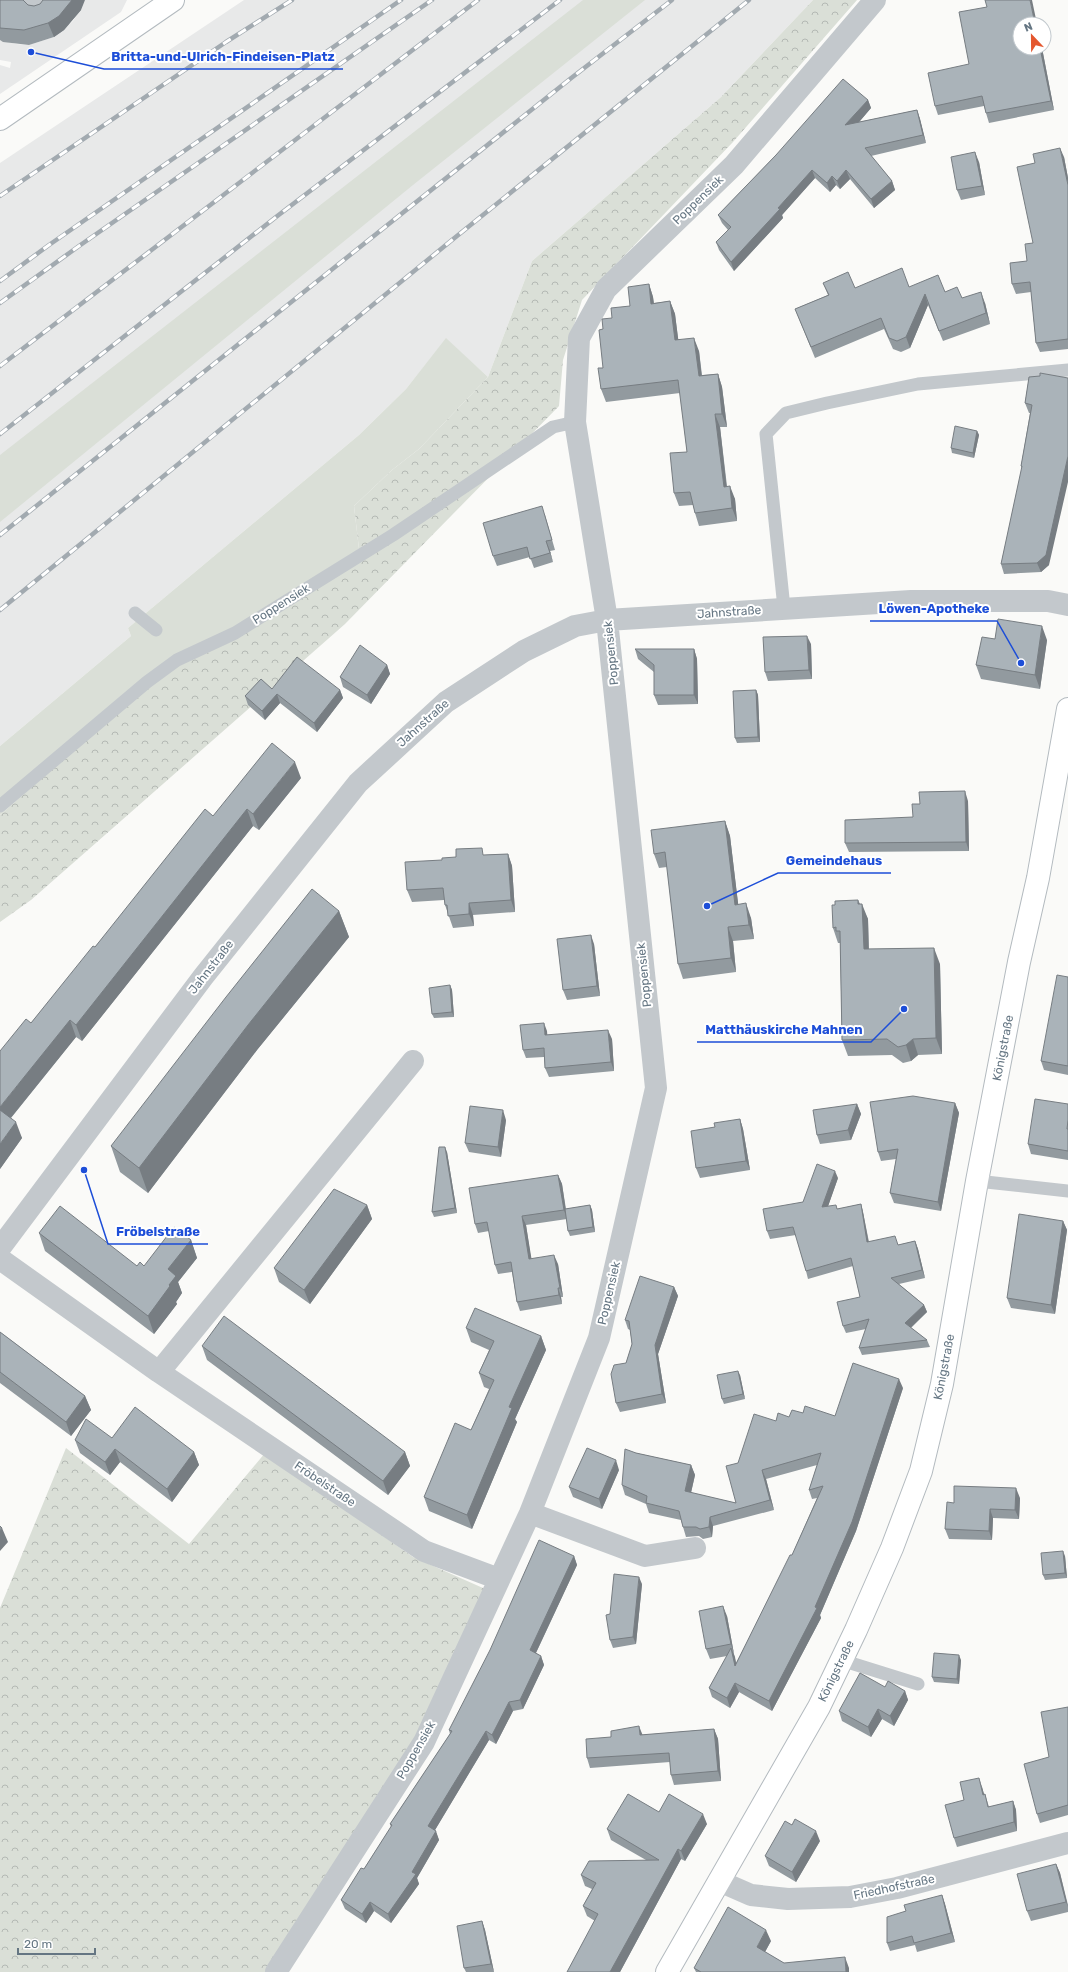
<svg xmlns="http://www.w3.org/2000/svg" width="1068" height="1972" viewBox="0 0 1068 1972" font-family="Rubik,sans-serif">
<style>
.built{fill:#e8e9e9}
.green{fill:#dadfd7}
.forest{fill:url(#forest-crowns)}
.lines{fill:none;stroke-linecap:round;stroke-linejoin:round}
.secondary-casing{stroke:#b3babf;stroke-width:24}
.lane{stroke:#c3c8cc;stroke-width:13}
.street{stroke:#c3c8cc;stroke-width:22}
.secondary{stroke:#fff;stroke-width:22}
.rail-casing{stroke:#a2aab0;stroke-width:4.5}
.rail{stroke:#fff;stroke-width:3;stroke-dasharray:9;stroke-linecap:butt}
.wall{fill:#929a9f}
.shaded-wall{fill:#777d82}
.building{fill:#aab3b9;stroke:#777d82}
.labels{text-anchor:middle;dominant-baseline:central;stroke-width:4;stroke-linejoin:round;paint-order:stroke}
.street-label{font-size:12px;fill:#657683;stroke:#fff}
.leader{fill:none;stroke:#1d4ed8;stroke-width:1.5}
.callout-dot{fill:#1d4ed8;stroke:#fff;stroke-width:1.5}
.callout-label{font-size:13px;text-anchor:middle;font-weight:bold;fill:#1d4ed8;stroke:#fff;stroke-width:4;stroke-linejoin:round;paint-order:stroke}
</style>
<defs>
<pattern id="forest-crowns" width="20" height="18" patternUnits="userSpaceOnUse"><rect width="20" height="18" fill="#dadfd7"/><path d="M2 6a3 3 0 1 1 6 0M12 15a3 3 0 1 1 6 0" fill="none" stroke="#b4b9b4"/></pattern>
</defs>
<rect width="100%" height="100%" fill="#fafaf8"/>
<path class="built" d="M85,0h42l-6,12 -121,82v-29l10,3 1,-6 -11,-2v-20l16,4 13,1 25,-8 19,-16z
M244,0h569l-92,97 -189,164 -44,116 -42,-38 -40,50 -47,46 -231,193 3,8 -131,110v-583z"/>
<path class="green" d="M583,0h62l-232,185 -413,337v-67z
M446,338l42,39 -69,72 -27,21 -38,36 5,43 -123,77 -61,35 -175,154v-69l131,-110 -3,-8 231,-193 47,-46z"/>
<path class="forest" d="M813,0h44l-124,142 -151,158 -19,60 -4,46 -214,218 -314,276 -31,22v-107l175,-154 61,-35 123,-77 -5,-43 38,-36 27,-21 69,-72 44,-116 189,-164z
M66,1448l123,96 76,-91 148,104 79,35 -76,144 -149,236h-267v-364z"/>
<g class="lines">
<g class="secondary-casing">
<path id="secondary" d="M0,119l173,-119
M667,1972l152,-265 37,-77 36,-82 29,-77 21,-87 35,-203 42,-219 19,-84 30,-169"/>
</g>
<path class="lane" d="M784,608l-18,-174 20,-21 41,-10 91,-19 150,-14
M135,613l21,17
M0,806l147,-124 30,-22 58,-27 158,-98 160,-108 22,-5
M977,1181l91,10
M841,1660l77,24"/>
<path class="street" d="M32,0l6,8
M0,1248l203,-271 155,-194 88,-81 78,-51 51,-25 32,-6 304,-19h137l20,4
M0,1259l159,113 265,179 75,28
M159,1372l254,-311
M530,1513l115,43 50,-8
M719,1881l32,14 37,4 62,-2 47,-9 171,-45
M276,1972l148,-230 106,-229 69,-175 57,-250 -49,-468 -32,-198 4,-84 27,-49 128,-124 141,-165"/>
<use href="#secondary" class="secondary"/>
<g class="rail-casing">
<path id="rail" d="M0,196l226,-154 66,-42
M0,281l49,-36 352,-245
M0,303l79,-57 353,-246
M0,366l478,-366
M0,434l276,-217 284,-217
M0,535l570,-456 102,-79
M0,610l452,-370 297,-240"/>
</g>
<use href="#rail" class="rail"/>
</g>
<path class="wall" d="M0,0l34,6 47,4 -17,20 -10,7 -25,8 -26,-3 -3,-2z
M1020,48h22l12,62 -65,13 -3,-10 -2,-7 -46,9 -3,-9 34,-42z
M868,100l3,8 -12,14 58,-12 3,9 6,24 -55,13 21,25 3,9 -21,18 -24,-29 -10,10 -4,-4 -6,7 -15,-14 -33,37 1,3 -49,53 -15,-21 -3,-8 12,-12 -6,-7 -4,-8 58,-60z
M1064,157l4,21v171l-28,3 -4,-9 -5,-51 -15,2 -4,-10 15,-23z
M979,162l6,33 -24,5 -4,-10z
M823,283l32,5 54,-1 36,5 17,6 23,5 5,21 -47,17 -15,-36 -18,43 -9,4 -8,-3 -9,-20 -69,29 -20,-49 33,-14z
M649,284l4,13 1,6 16,-2 5,13 3,25 21,12 3,24 16,-1 4,13 5,40h-7l7,59 8,13 2,22 -38,5 -4,-13 -2,-8 -14,1 -5,-13 13,-41 -7,-59 -74,9 -5,-13 2,-21 9,-50 18,-12z
M1029,377l20,188 -8,7 -37,2 -3,-10 21,-95 -1,-3 9,-53h-1l-4,-10z
M977,431l2,4 -5,23 -22,-5 -1,-5z
M545,515l10,35 -5,1 3,11 -19,6 -4,-11 -33,9 -4,-10z
M995,639l52,1 -7,49 -59,-10 -5,-14z
M811,644l1,35 -44,2 -3,-9z
M635,649h59l3,10 1,45 -40,1 -4,-10v-23l-16,-13z
M387,665l3,9 -19,30 -28,-17 -3,-10z
M272,689l68,1 3,8 -26,34 -37,-29 -15,17 -17,-15 -3,-9z
M756,690l2,5 2,47 -23,1 -2,-5z
M301,778l-42,52 -6,-4 -171,215 -6,-4 -65,81 11,20 -22,31 31,-146 64,-76 118,-131z
M968,801l1,50 -120,1 -4,-9 68,-26z
M725,821l5,15 8,68 13,14 3,21 -21,2 3,31 -53,7 -5,-15 -11,-97 -8,1 -5,-14z
M508,854l4,12 3,46 -42,3 1,11 -21,2 -8,-23 -1,-5 -32,2 -5,-12 35,-30 43,-5z
M858,900l10,19 1,30 71,15 2,90 -24,1 -7,6 -8,2 -11,-8 -44,1 -6,-16 -2,-97h-2l-5,-15 2,-23z
M339,911l10,26 -92,113 -109,143 -28,-21 -9,-26z
M594,944l6,52 -33,4 -4,-10z
M1068,977v98l-24,-5 -3,-9z
M450,985l2,5 2,27 -20,1 -2,-4z
M547,1031v4l65,4 2,32 -65,6 -4,-9 -1,-11 -18,1 -3,-8z
M955,1103l4,10 -18,98 -47,-8 -4,-10 6,-34 -15,2 -3,-9z
M857,1104l4,10 -10,26 -31,4 -3,-9z
M1068,1104v56l-37,-6 -3,-10z
M740,1119l3,10 7,41 -50,8 -4,-10 19,-41z
M506,1120l-5,37 -32,-5 -4,-9z
M447,1152l10,61 -23,4 -2,-5z
M558,1175l4,9 4,25 24,-4 2,5 3,22 -25,4 -2,-5 -1,-12 -41,6 5,34 27,5 5,33h-2l1,7 -42,7 -3,-9 -5,-30 -14,2 -3,-9 -6,-34 -11,2 -3,-9z
M838,1178l-10,28 10,3 23,-5 2,8 6,30 29,3 17,-4 3,8 7,29 -26,6 25,21 3,7 -16,16 16,12 3,7 -68,8 -3,-7 7,-19 -20,4 -3,-7 17,-29 -7,-31 -45,13 -2,-8 -10,-36 -26,4 -3,-8 36,-29z
M367,1205l5,14 -62,85 -31,-22 -5,-14z
M1063,1221l4,9 -12,84 -44,-6 -4,-10z
M39,1233l98,33h7l47,-26 6,18 -19,24 4,11 -6,9 1,2 -23,30 -109,-83z
M674,1287l4,9 -20,58 8,49 -46,9 -4,-9 10,-40 6,-19 -2,-14 -2,-1 -3,-9z
M466,1328l75,8 5,14 -31,69 2,3 -45,107 -43,-18 -5,-14 47,-67 18,-41 -5,-2 -5,-14 10,-23 -18,-8z
M0,1332l85,64 6,14 -20,26 -71,-53z
M202,1346l203,106 5,14 -22,29 -181,-135z
M740,1375l5,24 -21,5 -2,-5z
M903,1388l-47,143 -36,84 1,3 -49,93 -33,-19 -9,16 -18,-11 -3,-9 18,-32 -17,3 -4,-10 21,-33 7,38 2,9 56,-108 25,-57 -5,1 -3,-9 8,-25 -51,14 8,31 -61,16 -1,11 -9,2 -4,-3 -13,1 -5,-17 -32,-7 -3,-9 -21,-9 -3,-10 14,-32 55,12 4,10 -4,18 45,10 2,-40 38,-42 27,-8 32,3z
M75,1440l119,12 5,13 -27,37 -52,-40 -10,13 -30,-22z
M619,1470l-17,39 -29,-12 -4,-10z
M1020,1498l-1,21 -26,-1 -1,22 -43,-1 -4,-10 9,-26z
M574,1556l3,9 -41,88 5,3 3,9 -21,44 -10,2 -17,33 -7,-4 -54,90 4,10 -22,38 2,6 -28,39 -17,-12 -8,12 -21,-14 -4,-9 23,-31 27,-42 -1,-3 60,-90 -1,-4z
M1065,1556l2,22 -22,2 -2,-5z
M642,1584l-6,60 -23,4 -3,-8v-26z
M961,1660l-2,24 -25,-2 -2,-5z
M885,1687l20,4 3,9 -14,26 -12,-7 -11,18 -29,-16 -3,-10z
M1068,1707v108l-28,8 -3,-9 12,-57z
M714,1729l4,10 3,42 -47,4 -3,-10 -1,-13 -80,6 -3,-10 55,-23z
M982,1787l2,8 1,-1 4,13 24,-6 3,9 1,21 -60,16 -3,-9 10,-38z
M659,1812l48,12 -22,37 -4,-2 -61,113h-53l28,-51 -8,-5 -4,-10 9,-17 -7,-3 -4,-11 65,-15 -35,-20 -4,-11z
M820,1841l-24,41 -27,-16 -4,-10z
M1056,1864l4,9 8,32v7l-37,9 -4,-10z
M942,1895l3,9 10,38 -38,10 -2,-7 -25,6 -3,-8 19,-32z
M482,1921l3,9 9,42h-28l-2,-4z
M771,1941l-6,11 19,11 65,5v4h-153l-2,-4z"/>
<path class="shaded-wall" d="M72,0h13l-4,10 -17,20 -10,7 -6,-14z
M1030,0h2l5,24h-2z
M1040,48h2l12,62 -3,-9z
M868,100l3,8 -22,26 -4,-9z
M917,110l3,9 6,24 -3,-8z
M1060,148l4,9 4,21v7z
M975,152l4,10 6,33 -3,-9z
M812,170l3,8 -33,37 1,3 -49,53 -3,-9 47,-54z
M846,170l4,9 -10,10 -3,-8z
M832,176l4,9 -6,7 -3,-9z
M892,181l3,9 -21,18 -3,-9z
M649,284l4,13 2,19 -4,-12z
M981,292l4,11 5,21 -4,-11z
M925,294l3,11 -18,43 -4,-11z
M670,301l5,13 5,39 -5,-13z
M694,338l5,13 4,38 -4,-13z
M718,374l4,13 5,40 -5,-13z
M715,414l5,13 8,73 -4,-13z
M977,431l2,4 -5,23 -1,-5z
M1068,456v26l-19,83 -8,7 -4,-9z
M730,486l5,13 2,22 -5,-13z
M546,541l4,10 3,11z
M1042,626l5,14 -7,49 -5,-14z
M807,636l4,8 1,35 -3,-9z
M694,649l3,10 1,45 -4,-9z
M387,665l3,9 -19,30 -4,-9z
M340,690l3,8 -26,34 -3,-9z
M756,690l2,5 2,47 -2,-5z
M277,694l3,9 -15,17 -3,-9z
M295,762l6,16 -42,52 -6,-16z
M965,791l3,10 1,50 -3,-9z
M247,809l6,17 -171,215 -6,-16z
M725,821l5,15 10,83 -5,-14z
M508,854l4,12 3,46 -4,-12z
M858,900l4,12v-8l6,15 1,46 -5,-16z
M469,903l4,12 1,11 -5,-12z
M746,903l5,15 3,21 -5,-14z
M339,911l10,26 -92,113 -109,143 -9,-25 109,-143z
M728,927l5,14 3,31 -5,-14z
M591,935l3,9 6,52 -3,-10z
M934,948l6,16 2,90 -6,-16z
M450,985l2,5 2,27 -2,-5z
M70,1020l6,17 -71,88 -5,-13v-5z
M544,1023l3,8 1,13 -3,-9z
M608,1030l4,9 2,32 -3,-9z
M913,1039l5,16 -7,6 -5,-16z
M955,1103l4,10 -18,98 -3,-9z
M857,1104l4,10 -10,26 -3,-10z
M503,1110l3,10 -5,37 -3,-10z
M740,1119l3,10 7,41 -4,-9z
M16,1122l6,16 -22,31v-25z
M445,1147l2,5 10,61 -2,-5z
M835,1171l3,7 -13,37 -3,-8z
M558,1175l4,9 5,35 -3,-9z
M861,1204l2,8 7,38 -3,-8z
M367,1205l5,14 -62,85 -6,-14z
M590,1205l2,5 3,22 -2,-5z
M522,1216l4,9 7,43 -4,-9z
M1063,1221l4,9 -12,84 -4,-9z
M191,1240l6,18 -19,24 4,11 -6,9 1,2 -23,30 -6,-18 21,-31 -1,-16z
M915,1241l3,8 7,29 -3,-8z
M554,1255l4,9 5,33 -3,-9z
M674,1287l4,9 -20,58 8,49 -4,-9 -7,-49z
M558,1288l3,9 1,7 -3,-9z
M924,1305l3,7 -20,19 -2,-8z
M541,1336l5,14 -31,69 2,3 -45,107 -5,-14 42,-108z
M738,1371l2,4 5,24 -2,-5z
M899,1379l4,9 -47,143 -36,84 1,3 -49,93 -3,-10 46,-94z
M85,1396l6,14 -20,26 -5,-14z
M115,1449l5,13 -10,13 -5,-13z
M194,1452l5,13 -27,37 -5,-13z
M405,1452l5,14 -22,29 -5,-14z
M616,1460l3,10 -17,39 -3,-10z
M691,1465l4,10 -6,26 -4,-10z
M762,1470l4,9 8,31 -4,-10z
M1016,1488l4,10 -1,21 -4,-9z
M990,1509l3,9 -1,22 -3,-9z
M710,1517l3,9 -1,11 -3,-10z
M2,1528l6,14 -8,9v-20z
M1063,1551l2,5 2,22 -2,-5z
M574,1556l3,9 -44,94 -3,-9z
M639,1577l3,7 -6,60 -3,-7z
M723,1606l4,10 7,38 -3,-10z
M731,1648l4,9 3,18 -3,-9z
M959,1655l2,5 -2,24 -2,-5z
M541,1656l3,9 -21,44 -3,-9z
M735,1683l4,9 -9,16 -3,-10z
M905,1691l3,9 -14,26 -4,-10z
M509,1702l4,9 -17,33 -4,-9z
M878,1709l4,10 -11,18 -3,-10z
M639,1726l4,10 -3,-1z
M714,1729l4,10 3,42 -3,-10z
M486,1731l3,9 -57,95 -4,-9z
M979,1778l3,9 5,17 -4,-9z
M1013,1801l3,9 1,21 -3,-9z
M703,1814l4,10 -22,37 -4,-10z
M436,1831l3,9 -22,38 2,6 -28,39 -3,-9z
M816,1831l4,10 -24,41 -4,-10z
M678,1849l3,10 -61,113h-10z
M1056,1864l4,9 8,34 -2,-5z
M942,1895l3,9 10,38 -4,-9z
M370,1902l4,9 -8,12 -4,-9z
M482,1921l3,9 9,42 -3,-8z
M766,1930l5,11 -10,18 -4,-12z
M845,1957l4,11v4h-3z"/>
<path class="building" d="M0,0h23l5,5 6,1 6,-2 3,-4h29l-13,16 -11,7 -24,7 -24,-2z
M985,0h45l5,24h-15v24h20l11,53 -65,12 -4,-17 -47,10 -7,-33 41,-9 -10,-52 28,-5z
M843,79l25,21 -23,25 72,-15 6,25 -58,13 27,33 -21,18 -25,-29 -9,11 -5,-5 -5,7 -15,-13 -34,38 2,1 -49,53 -15,-20 15,-15 -13,-12 58,-60z
M1060,148l8,37v154l-32,4 -6,-61 -18,2 -2,-21 17,-2 -2,-17 8,-1 -16,-76 18,-4 -2,-9z
M975,152l7,34 -25,4 -6,-33z
M902,268l7,19 29,-12 7,17 12,-5 5,11 19,-6 5,21 -47,18 -14,-37 -19,43 -9,4 -8,-3 -8,-20 -70,29 -16,-38 34,-14 -6,-12 25,-11 7,16z
M649,284l2,20 19,-3 5,39 19,-2 5,38 19,-2 4,40h-7l9,73 6,-1 2,22 -37,5 -5,-21 -16,1 -4,-40 17,-1 -9,-72 -77,9 -3,-21h5l-4,-38 4,-1 -1,-10 10,-1 -1,-10 19,-2 -2,-19z
M1040,373l28,5v78l-22,99 -9,8 -36,1 21,-98h-1l11,-61 -7,-2 4,-26 11,-1z
M955,426l22,5 -4,22 -22,-5z
M542,506l10,34 -6,1 4,12 -20,6 -3,-12 -34,9 -10,-33z
M998,619l44,7 -7,49 -59,-10 6,-28 13,2z
M807,636l2,34 -44,2 -2,-35z
M360,645l27,20 -20,30 -27,-18z
M635,649h59v46h-40v-30z
M297,657l43,33 -26,33 -37,-29 -15,17 -17,-15 16,-17 11,10z
M756,690l2,47 -23,1 -2,-47z
M272,743l23,19 -42,52 -6,-5 -171,216 -6,-5 -70,87v-56l26,-32 5,4 62,-77 2,1 110,-138 8,7z
M965,791l1,51 -121,1v-23l68,-3 -1,-13h8l-1,-12z
M725,821l10,84 11,-2 3,22 -21,2 3,31 -53,6 -13,-112 -11,2 -3,-24z
M482,848l1,7 25,-1 3,46 -42,3v11l-21,2 -1,-11h-2l-2,-17 -36,2 -2,-28 37,-2v-2l14,-1v-8z
M312,889l27,22 -91,114 -109,143 -28,-22 115,-149z
M858,900v4h4l2,45 70,-1 2,90 -23,1 -7,6 -8,2 -11,-8 -45,1 -2,-109h-4v-4l-3,1 -1,-23h3v-4z
M591,935l6,51 -34,4 -6,-51z
M1057,975l11,2v89l-27,-5z
M450,985l2,27 -20,2 -3,-26z
M544,1023l1,12 63,-5 3,32 -66,6 -1,-20 -21,2 -3,-25z
M913,1096l42,7 -17,99 -48,-9 8,-44 -20,3 -8,-50z
M1035,1099l33,5v16l-1,9h1v22l-40,-7z
M857,1104l-9,26 -31,5 -4,-25z
M470,1106l33,4 -5,37 -33,-4z
M0,1110l16,12 -16,22z
M740,1119l6,42 -50,7 -5,-37 24,-4 -1,-4z
M439,1147h6l10,61 -23,4z
M817,1164l18,7 -13,36 14,-2 1,4 24,-5 6,38 28,-6 3,9 17,-4 7,29 -31,8 33,27 -19,18 22,17 -68,8 10,-29 -26,7 -6,-24 23,-5 -9,-39 -45,13 -13,-44 -26,4 -4,-22 40,-7z
M558,1175l6,35 -42,6 7,43 25,-4 6,33h-2l1,7 -42,7 -6,-40 -16,3 -8,-43 -12,2 -6,-36z
M334,1189l33,16 -63,85 -30,-22z
M590,1205l3,22 -25,4 -3,-22z
M60,1206l77,60 3,-4 4,4 30,-39 17,13 -23,29 8,7 -7,9 1,1 -22,30 -109,-83z
M1019,1214l44,7 -12,84 -44,-7z
M640,1276l34,11 -19,58 7,49 -46,9 -5,-29 3,-9 12,-2 6,-19 -3,-23 -4,-1z
M475,1308l66,28 -32,71 3,1 -45,107 -43,-18 31,-74 16,7 23,-50 -15,-7 15,-32 -28,-13z
M224,1316l181,136 -22,29 -181,-135z
M0,1332l85,64 -19,26 -66,-50z
M853,1363l46,16 -47,143 -37,85 2,1 -48,93 -34,-18 -8,15 -18,-10 22,-40 4,18 55,-111h2l31,-69 -14,4 12,-37 -59,17 8,30 -60,17 -1,10 -9,2 -4,-2h-13l-4,-16 -33,-8 1,-7 -25,-11 3,-36 11,4 55,12 -6,26 51,12 -10,-37 12,-3 16,-49 22,7 2,-8 11,4 3,-7 11,3 2,-7 30,10z
M738,1371l5,23 -21,5 -5,-24z
M135,1407l59,45 -27,37 -52,-40 -10,13 -30,-22 11,-21 26,19z
M587,1448l29,12 -17,39 -30,-12z
M954,1486l62,2 -1,22 -25,-1 -1,22 -44,-2 2,-27 7,1z
M0,1526l2,2 -2,3z
M539,1540l35,16 -44,94 11,6 -21,44 -11,2 -17,33 -6,-4 -58,95 8,5 -24,41 4,2 -28,40 -18,-12 -8,12 -21,-14 20,-32 3,1 28,-44 -2,-1 62,-93 -3,-1 41,-80z
M1063,1551l2,22 -22,2 -2,-22z
M614,1574l25,3 -6,60 -23,3 -4,-25 4,-1z
M723,1606l8,38 -25,5 -7,-38z
M934,1653l25,2 -2,24 -25,-2z
M860,1673l25,14 3,-6 17,10 -15,25 -12,-7 -10,18 -29,-16z
M1068,1707v98l-31,9 -13,-50 25,-7 -8,-45z
M639,1726l1,9 74,-6 4,42 -47,4 -2,-22 -82,5 -1,-19 25,-2v-6z
M979,1778l4,17 2,-1 3,13 25,-6 1,21 -60,16 -9,-33 19,-5 -4,-18z
M628,1794l31,18 10,-18 34,20 -22,37 -3,-2 -68,123h-43l31,-58 -15,-8 13,-23 -15,-8 8,-14 70,-1 -52,-31z
M795,1819l21,12 -24,41 -27,-16 20,-35 7,4z
M1056,1864l10,38 -39,9 -10,-37z
M942,1895l9,38 -37,10 -2,-7 -25,7v-26l19,-6 -2,-6z
M728,1907l38,23 -9,17 27,16 61,-6 1,15h-145l-7,-4z
M482,1921l9,43 -27,4 -7,-42z"/>
<g class="labels">
<g class="street-label">
<text transform="translate(698 200) rotate(-44)">Poppensiek</text>
<text transform="translate(281 604) rotate(-32)">Poppensiek</text>
<text transform="translate(729 612) rotate(-4)">Jahnstraße</text>
<text transform="translate(611 653) rotate(-96)">Poppensiek</text>
<text transform="translate(423 723) rotate(-42)">Jahnstraße</text>
<text transform="translate(211 967) rotate(-52)">Jahnstraße</text>
<text transform="translate(644 975) rotate(-96)">Poppensiek</text>
<text transform="translate(1003 1048) rotate(-79)">Königstraße</text>
<text transform="translate(609 1293) rotate(-77)">Poppensiek</text>
<text transform="translate(944 1367) rotate(-79)">Königstraße</text>
<text transform="translate(325 1484) rotate(34)">Fröbelstraße</text>
<text transform="translate(836 1671) rotate(-64)">Königstraße</text>
<text transform="translate(416 1750) rotate(-60)">Poppensiek</text>
<text transform="translate(894 1887) rotate(-12)">Friedhofstraße</text>
</g>
</g>
<path class="leader" d="M31 52L104 69H343M1021 663L997 621H870M707 906L778 873H891M904 1009L871 1042H697M84 1170L108 1244H208"/>
<g class="callout-dot">
<circle cx="31" cy="52" r="4"/>
<circle cx="1021" cy="663" r="4"/>
<circle cx="707" cy="906" r="4"/>
<circle cx="904" cy="1009" r="4"/>
<circle cx="84" cy="1170" r="4"/>
</g>
<g class="callout-label">
<text x="223" y="61">Britta-und-Ulrich-Findeisen-Platz</text>
<text x="934" y="613">Löwen-Apotheke</text>
<text x="834" y="865">Gemeindehaus</text>
<text x="784" y="1034">Matthäuskirche Mahnen</text>
<text x="158" y="1236">Fröbelstraße</text>
</g>
<g transform="translate(1032 36) rotate(338)"><circle r="19" fill="#ffffff" stroke="#c1c8cd"/>
<path d="M0-3L7 15L0 10L-7 15Z" fill="#e4572e"/>
<text y="-6" font-size="11" font-weight="bold" text-anchor="middle" fill="#657683">N</text>
</g>
<path d="M18 1948v6h77v-6" fill="none" stroke="#657683" stroke-width="2"/>
<text x="24" y="1948" font-size="12" fill="#657683" stroke="#ffffff" stroke-width="3" paint-order="stroke">20 m</text>
</svg>
